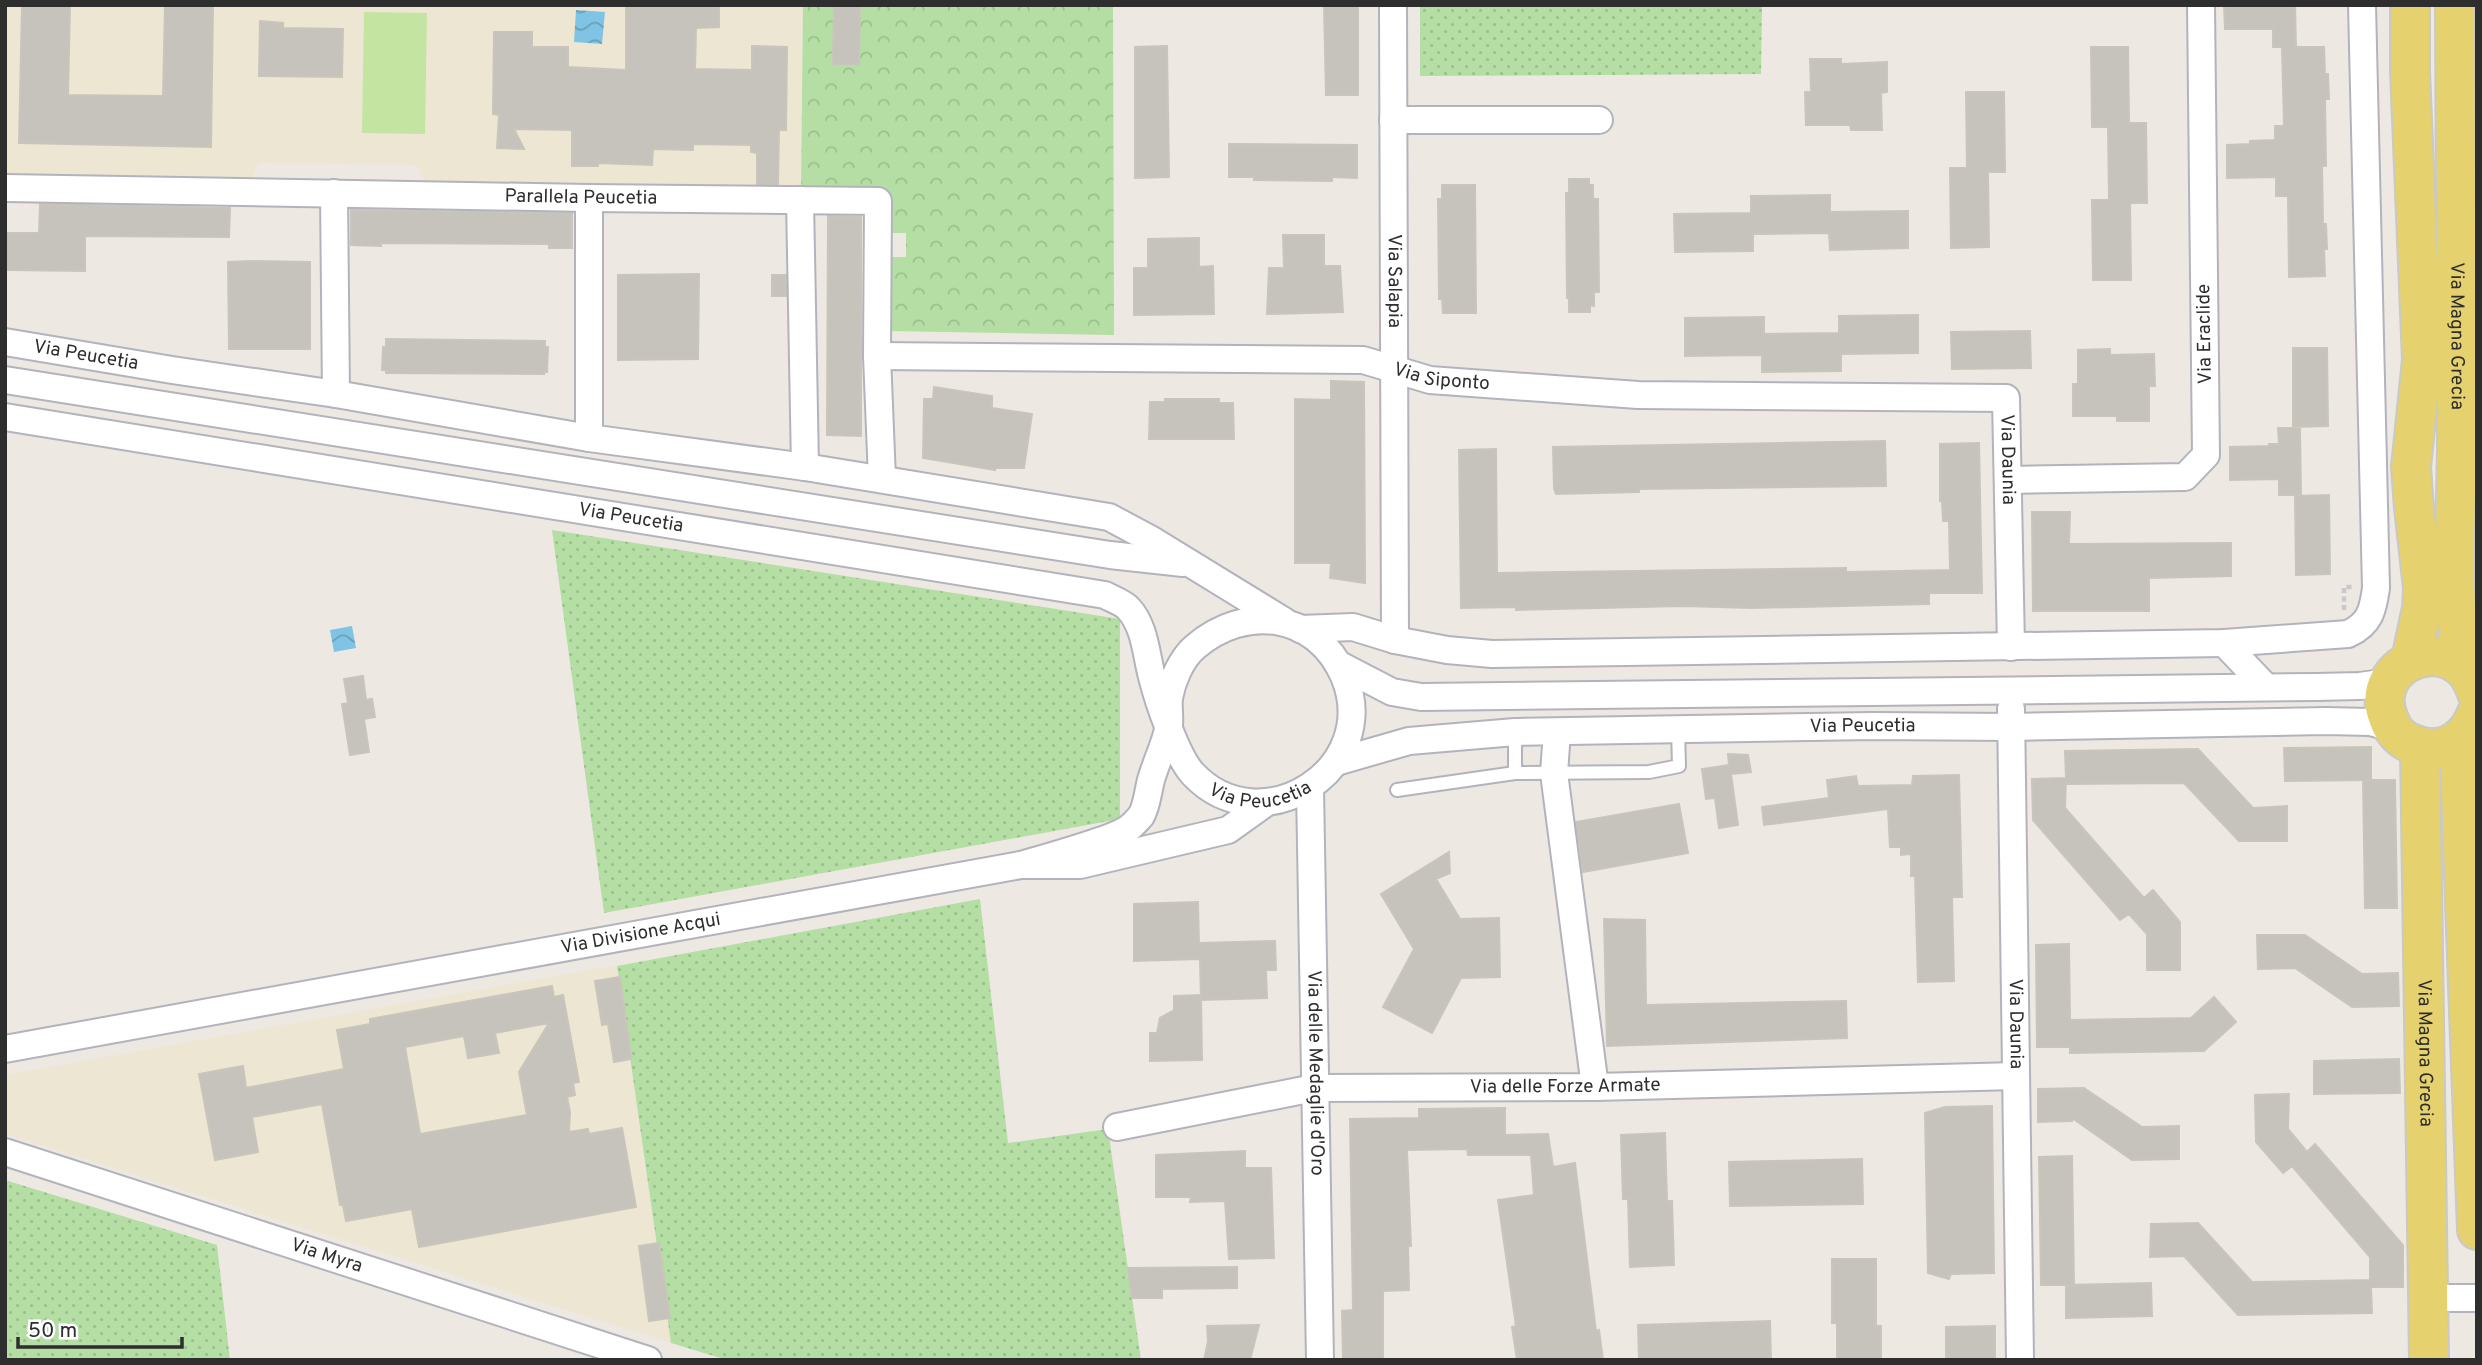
<svg xmlns="http://www.w3.org/2000/svg" width="2482" height="1365" viewBox="0 0 2482 1365" font-family="Overpass,sans-serif">
<style>
.education{fill:#ede6d3}
.grass{fill:url(#grass-dots)}
.forest{fill:url(#forest-crowns)}
.pitch{fill:#c3e5a1}
.water{fill:url(#water-waves)}
.building{fill:#c6c3bd;stroke:#c9c5bb;stroke-width:2;fill-rule:evenodd}
.lines{fill:none;stroke-linecap:round;stroke-linejoin:round}
.service-casing{stroke:#b2b3bc;stroke-width:16}
.minor-casing{stroke:#b2b3bc;stroke-width:30}
.primary-casing{stroke:#c9c9c9;stroke-width:42}
.path{stroke:#c9c9c9;stroke-width:4.5;stroke-dasharray:5 3.5;stroke-linecap:butt}
.service{stroke:#fff;stroke-width:12}
.minor{stroke:#fff;stroke-width:26}
.primary{stroke:#e5d26f;stroke-width:38}
.labels{text-anchor:middle;dominant-baseline:central;stroke-width:5;stroke-linejoin:round;paint-order:stroke}
.street-label{font-size:19px;fill:#2e2e2e;stroke:#fff}
</style>
<defs>
<pattern id="grass-dots" width="8" height="8" patternUnits="userSpaceOnUse" patternTransform="scale(1.75)"><rect width="8" height="8" fill="#b4dea4"/><path d="M2 2h.1M6 6h.1" fill="none" stroke="#9bbf8e" stroke-width="1.8" stroke-linecap="round"/></pattern>
<pattern id="forest-crowns" width="20" height="18" patternUnits="userSpaceOnUse" patternTransform="scale(1.75)"><rect width="20" height="18" fill="#b4dea4"/><path d="M2 6a3 3 0 1 1 6 0M12 15a3 3 0 1 1 6 0" fill="none" stroke="#9bbf8e"/></pattern>
<pattern id="water-waves" width="16" height="10" patternUnits="userSpaceOnUse" patternTransform="scale(1.75)"><rect width="16" height="10" fill="#7fc3e5"/><path d="M0 5q4-4 8 0t8 0" fill="none" stroke="#689fba"/></pattern>
</defs>
<rect width="100%" height="100%" fill="#ede9e2"/>
<path class="education" d="M5,5h798l-2,182 -376,-4 -8,-18 -159,-2 -7,18 -246,-3z
M617,965l54,378 -666,-209v-59z"/>
<path class="grass" d="M1420,5h342l-1,69 -341,2z
M552,530l568,89v200l-516,94z
M980,899l28,244 100,-14 33,231h-414l-56,-17 -54,-377z
M5,1180l212,65 13,115h-225z"/>
<path class="forest" d="M803,5h310l1,330 -228,-4 2,-74h18v-24h-18v-38l-87,-1z"/>
<path class="pitch" d="M364,12l63,1 -2,121 -63,-1z"/>
<path class="water" d="M576,10l29,2 -3,32 -28,-2z
M352,626l4,22 -22,4 -4,-22z"/>
<path class="building" d="M22,5h48l-2,90 95,1 2,-91h48l-2,142 -192,-4z
M626,5h93v22l-23,1 -1,41 57,1v-24l35,1 -1,83h-7l-1,54h-21v-31l-6,-1v-7l-58,-1v6l-40,-1 -1,16 -54,-2v3h-26v-36l-58,-1 10,20 -27,-1 2,-33 -6,-1 1,-82h38v15h36v20l58,3z
M834,5h26l-1,59h-26z
M1324,5h34v90h-32z
M2224,5h71l1,42h28l1,27h3l1,25h-4l1,67h-4l1,58h3l1,25h-3l1,27 -36,1 -1,-81h-12v-19l-49,1v-33l23,-1v-3l25,-1v-14h9l-2,-79h-9v-18h-48z
M260,21l23,2v5l60,1 -1,48 -83,-1z
M1167,46l2,131 -34,1v-131z
M2091,47h37l1,76h17l1,80h-17l1,77h-38l-1,-80h17l-1,-73h-16z
M1810,59h31v5l46,-2v30l-6,1 1,37h-31l-1,-5h-44l-1,-33h6z
M1966,92h38l1,80h-17l1,75 -38,1 -1,-80h17z
M1229,144l128,1v33l-25,-1v4l-78,-1v-3h-25z
M1569,179h20v6h4v14h5l1,93h-5v14l-4,-1v7h-21v-14h-2l-1,-105h3z
M1442,185h33l1,128h-33l-1,-14h-3l-1,-100h4z
M1830,195v17l78,-1v37l-78,2 -1,-17 -76,1v17l-78,1 -1,-38 77,-1v-17z
M40,204l190,4 -1,29 -144,-1v35l-80,-1v-37h34z
M351,210l221,3v35h-23v-4l-169,-1 1,3 -30,-1z
M828,216l33,1v219l-34,-1z
M1283,235h41v31h16l3,46 -76,2 2,-46h15z
M1199,238v29l14,-1 1,48 -80,1v-47h14v-29z
M250,261l60,1v87h-81l-1,-87z
M699,274l-1,85 -80,1v-85z
M772,275h14v21h-14z
M1918,315v38l-77,1v17l-79,1v-17l-77,1v-38l79,-1v17l75,-1v-17z
M2030,331l1,37 -79,1 -1,-37z
M386,339l159,2v6h3l-1,25h-3v2l-158,-1v-3h-4l1,-23h3z
M2293,348h34l1,78 -35,1z
M2110,349v6l44,-1 1,32h-6v35h-32v-5h-44v-32h5v-34z
M1331,381l33,1 1,201 -35,-5 1,-15h-36v-164l36,1z
M934,387l58,9v12l40,6 -8,54h-29v2l-72,-12 1,-59h9z
M1165,399h54v4h14l1,36h-85l1,-37h15z
M2278,428h22l1,67h-22v-16l-49,1v-33l39,-1v-2h10z
M1885,441l1,45 -247,3v3l-83,2 -2,-5 -1,-42z
M1979,443l3,150h-53v11l-177,4 -69,-2 -167,4v-3l-55,1 -2,-158 37,-1 1,124 349,-5v4l104,-2 -1,-49h-6l-1,-20h-2v-57z
M2329,495l1,79 -34,1 -1,-79z
M2032,512h38l-1,32 162,-1v33l-82,2v33h-116z
M363,676l3,24 6,-1 3,18 -11,2 5,33 -19,3 -8,-51 6,-1 -4,-24z
M2371,747v33l-86,1 -1,-33z
M2198,749l55,59 34,-2v35h-48l-55,-58 -118,1v-4l-1,28 79,90 9,-8 27,32v48h-33v-36l-18,-20 -9,6 -87,-100 -1,-41 34,-1 -1,-27z
M1728,754l20,1 3,17 -20,2 7,51 -19,3 -4,-30 -9,1 -4,-30 27,-4z
M1959,775l3,122h-10l2,84 -36,1 -3,-106h-4v-22l-10,1v-8h-11l-2,-38 -124,16 -2,-18 67,-9 -2,-18 29,-4 2,10 54,-1 1,-9z
M2363,780h32l2,128h-32z
M1679,804l9,49 -105,19 -7,-50z
M1449,852l1,21 -14,6 24,40 39,-1 1,59 -39,1 -29,55 -49,-26 31,-58 -33,-55z
M1198,902l1,41 76,-2 1,29h-10l1,28 -66,2 -1,-41 -66,2v-57z
M1604,919l41,1 1,85 200,-4 1,37 -240,8z
M2257,935h48l57,39 36,-1 1,33 -47,1 -57,-39 -37,1z
M2069,944l1,76 121,-2 23,-21 22,25 -32,29 -134,2v-6h-33l-1,-102z
M620,977l11,82 -17,3 -6,-38 -6,1 -7,-44z
M552,986l2,11 9,-2 16,87 -6,1 2,12 -8,2 3,15 -1,20 19,-3 1,5 33,-6 14,79 -217,40 -7,-38 -66,12 -3,-16h-3l-18,-101 -70,13 6,35 -43,8 -16,-86 44,-8 3,22 98,-19 -7,-39 33,-6v-5zM549,1023l-30,49 8,43 -107,19 -15,-87 59,-11 4,22 31,-5 -4,-20z
M1201,995l1,65 -52,1v-28h7l3,-15 14,-8v-14z
M2399,1059l1,34 -86,1v-33z
M2084,1088l58,39 37,-1v33l-47,1 -60,-42v3l-34,1v-33z
M2289,1094l-1,35 19,23 8,-8 88,101v42h-32l1,26 -134,2 -54,-59 -34,1 1,-33 47,-1 54,59 118,-2v-23l-78,-91 -9,7 -27,-31 -1,-47z
M1992,1106l2,167 -43,1 -2,5 -21,-6 -3,-160 20,-6z
M1505,1108v27l43,-1 5,33 22,-4 21,168 3,-1 4,30h-86l-5,-33 4,-1 -18,-126 36,-5 -3,-40h-63l-1,-6 -60,1 4,96h-3l1,44 -26,1v69h-40l-1,-49 11,-1 -3,-191 69,-1v-9z
M1665,1133l2,68h5l2,64 -44,2 -2,-68h-5l-2,-64z
M1245,1151v17h26l3,90 -45,1 -4,-58 -35,1 1,-5h-35v-42z
M2072,1156l2,129h-33l-2,-128z
M1862,1159l1,45 -133,2 -1,-44z
M659,1243l11,75 -21,3 -10,-75z
M1832,1259h44v67h5v34h-44v-37h-5z
M1237,1267v21l-75,1v9h-30l-4,-30z
M2151,1283l1,33 -86,2v-33z
M1770,1321l1,39h-132l-1,-35z
M1259,1325l-9,35h-46l4,-19 -1,-15z
M1995,1326v34h-49v-33z"/>
<g class="lines">
<g class="service-casing">
<path id="service" d="M1515,732v41
M1397,790l118,-17 134,-1 30,-6 -1,-37"/>
</g>
<g class="minor-casing">
<g id="minor">
<path id="s1" d="M1393,5l2,635"/>
<path d="M1393,120h206"/>
<path id="s2" d="M5,188l584,10 289,3 -1,155 5,123"/>
<path d="M334,193l2,201"/>
<path d="M800,200l5,267"/>
<path id="s3" d="M5,342l167,28 164,24 253,44 216,29 304,50 43,23 132,81"/>
<path id="s4" d="M877,356l486,4 67,20 208,15 368,3 5,249"/>
<path d="M5,380l1105,175 73,8"/>
<path id="s5" d="M5,417l1100,178c7,4 17,7 23,13 17,18 18,46 24,69 6,24 25,80 41,97 68,72 190,-5 151,-98 -28,-64 -99,-72 -149,-29 -14,12 -23,34 -26,51 -1,9 1,18 0,27 -3,18 -13,37 -18,55 -3,11 -4,26 -10,36 -3,3 -7,8 -11,11 -12,11 -89,32 -109,38"/>
<path d="M589,438v-240"/>
<path d="M2009,480l176,-3 21,-22 -5,-450"/>
<path d="M1300,629l53,-2 42,13 52,10 45,4 732,-11 124,-9c22,-10 25,-24 28,-46l-14,-583"/>
<path d="M2224,643l42,44"/>
<path d="M1338,664l54,28 29,5 895,-10 44,-1 29,-4"/>
<path id="s6" d="M2011,709l9,651"/>
<path d="M1557,732l-3,41 41,314"/>
<path id="s7" d="M1336,762l73,-21 106,-9 358,-6 139,1 314,-6 44,1 23,6"/>
<path id="s8" d="M1310,788l10,572"/>
<path id="s9" d="M5,1049l1016,-184h59l148,-35 39,-28"/>
<path id="s10" d="M1117,1127l197,-39 281,-1 421,-11"/>
<path id="s11" d="M5,1152l643,208"/>
<path d="M2428,1298h49"/>
</g>
</g>
<g class="primary-casing">
<g id="primary">
<path d="M2410,5v66l12,289 -11,107 3,41 9,80 -1,20 -11,52"/>
<path id="s12" d="M2455,5c1,145 1,290 2,434 0,76 -8,153 6,228"/>
<path d="M2477,693c-20,-67 -111,-32 -89,24 3,10 10,20 20,25 13,6 27,9 41,3 15,-7 22,-18 28,-32"/>
<path d="M2459,739l18,491"/>
<path id="s13" d="M2420,747l9,613"/>
</g>
</g>
<path class="path" d="M2344,610v-23h11"/>
<use href="#service" class="service"/>
<use href="#minor" class="minor"/>
<use href="#primary" class="primary"/>
</g>
<g class="labels">
<g class="street-label">
<text stroke="none"><textPath href="#s2" startOffset="576">Parallela Peucetia</textPath></text>
<text stroke="none"><textPath href="#s1" startOffset="276">Via Salapia</textPath></text>
<text transform="translate(2205 334) rotate(-91)">Via Eraclide</text>
<text stroke="none"><textPath href="#s12" startOffset="331">Via Magna Grecia</textPath></text>
<text stroke="none"><textPath href="#s3" startOffset="82">Via Peucetia</textPath></text>
<text stroke="none"><textPath href="#s4" startOffset="567">Via Siponto</textPath></text>
<text stroke="none"><textPath href="#s4" startOffset="1194">Via Daunia</textPath></text>
<text stroke="none"><textPath href="#s5" startOffset="634">Via Peucetia</textPath></text>
<text stroke="none"><textPath href="#s7" startOffset="530">Via Peucetia</textPath></text>
<text stroke="none"><textPath href="#s5" startOffset="1396">Via Peucetia</textPath></text>
<text stroke="none"><textPath href="#s9" startOffset="646">Via Divisione Acqui</textPath></text>
<text stroke="none"><textPath href="#s6" startOffset="315">Via Daunia</textPath></text>
<text stroke="none"><textPath href="#s13" startOffset="306">Via Magna Grecia</textPath></text>
<text stroke="none"><textPath href="#s8" startOffset="285">Via delle Medaglie d'Oro</textPath></text>
<text stroke="none"><textPath href="#s10" startOffset="452">Via delle Forze Armate</textPath></text>
<text stroke="none"><textPath href="#s11" startOffset="338">Via Myra</textPath></text>
</g>
</g>
<rect width="2482" height="1365" fill="none" stroke="#2e2e2e" stroke-width="14"/>
<path d="M18 1337v10h164v-10" fill="none" stroke="#2e2e2e" stroke-width="3.5"/>
<text x="28" y="1337" font-size="21" fill="#2e2e2e" stroke="#ffffff" stroke-width="5" paint-order="stroke">50 m</text>
</svg>
